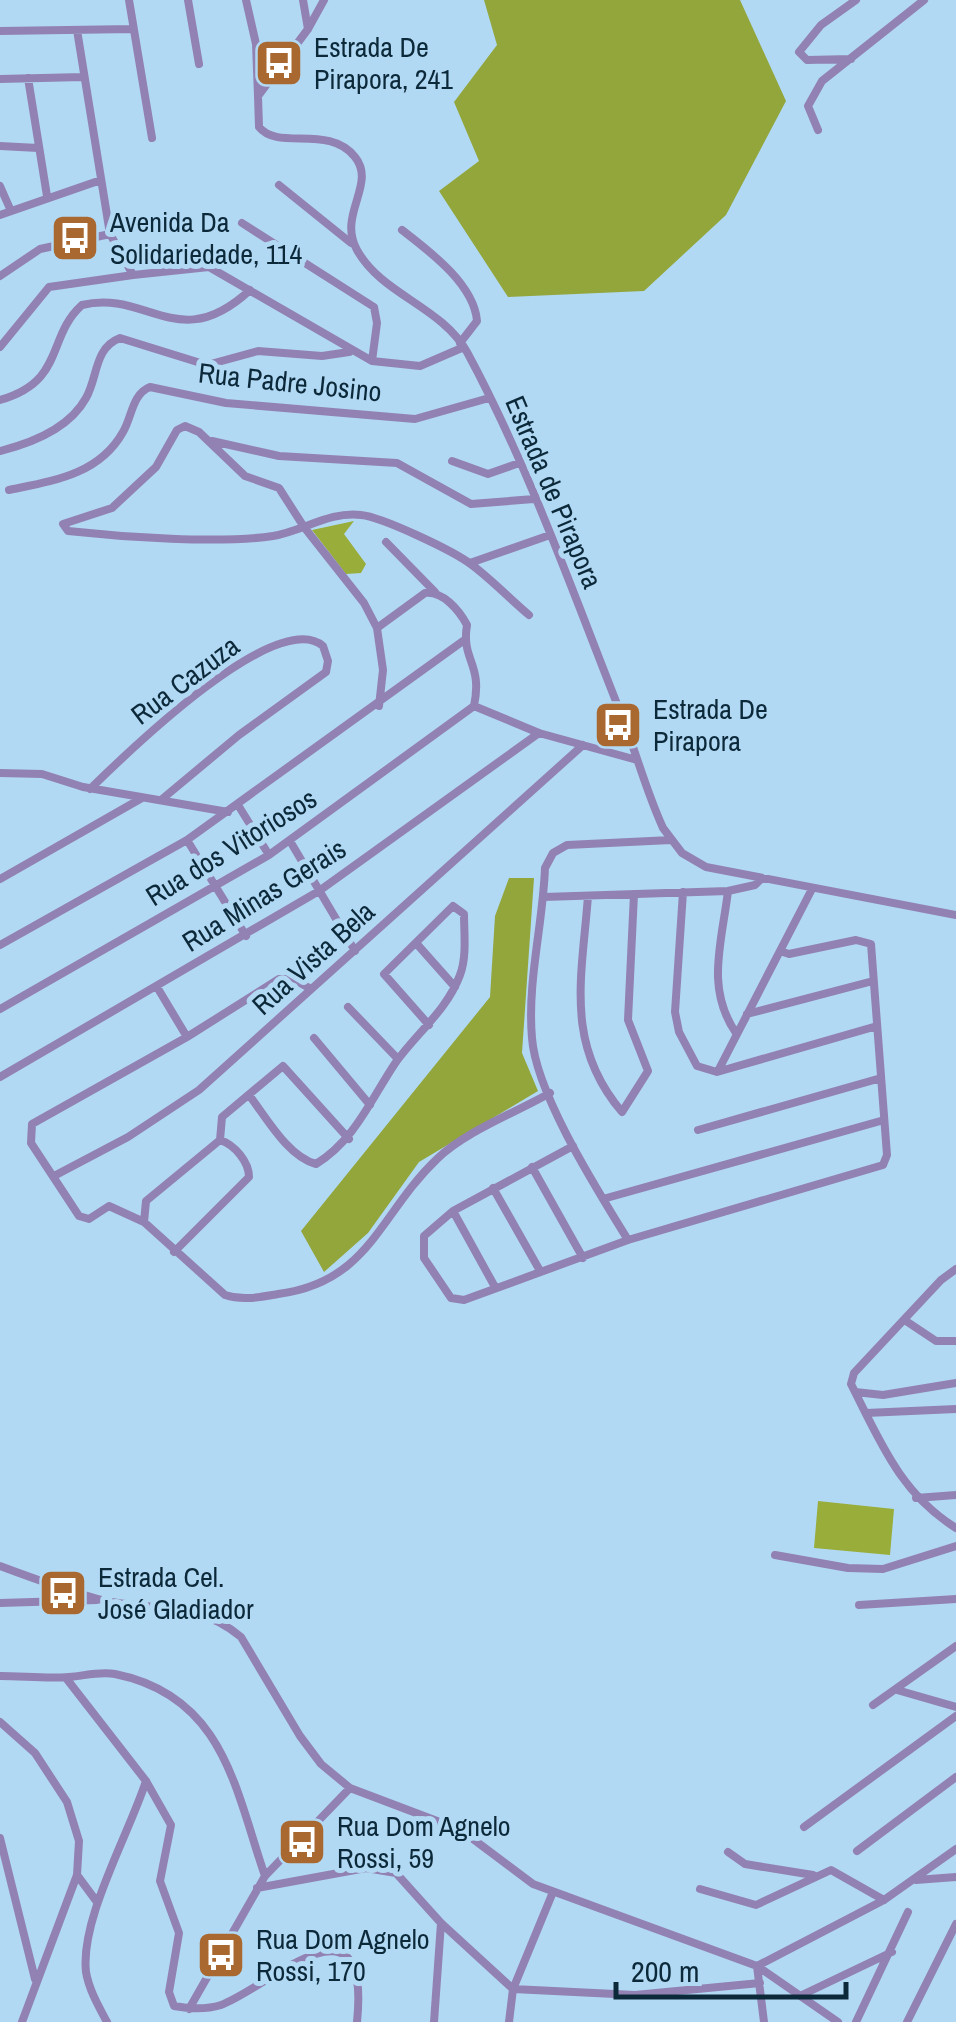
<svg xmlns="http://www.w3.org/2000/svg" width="956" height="2022" viewBox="0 0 956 2022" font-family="'Archivo Narrow',sans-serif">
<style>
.green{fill:#99ad3a}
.forest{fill:#93a63c}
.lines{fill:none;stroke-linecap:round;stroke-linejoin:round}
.minor{stroke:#9282b3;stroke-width:8}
.labels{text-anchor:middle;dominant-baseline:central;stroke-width:10;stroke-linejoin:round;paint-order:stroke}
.poi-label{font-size:28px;fill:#0c293a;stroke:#b2d9f4;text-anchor:start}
.street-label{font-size:28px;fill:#0c293a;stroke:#b2d9f4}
</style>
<rect width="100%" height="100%" fill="#b2d9f4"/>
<path class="green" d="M354,521l-10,13 22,30 -5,9 -15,1 -34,-44z
M818,1501l76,8 -4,46 -76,-7z"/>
<path class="forest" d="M484,0h256l46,101 -60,114 -82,76 -136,6 -69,-106 40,-30 -25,-59 43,-57z
M509,878h25l-12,175 16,38 -119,71 -51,71 -44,39 -23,-41 189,-234 5,-81z"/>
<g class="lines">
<path class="minor" d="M129,0l23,138
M188,0l11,64
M246,0l10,44 2,52
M303,0l5,29
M324,0l-16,29 -50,67 1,31c19,24 70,-3 96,30 22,27 -18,58 2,93 25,45 84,56 110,102 62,115 106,241 154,362 15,38 25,77 42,114l19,25 24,14 250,48
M77,30l33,204
M0,31l133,-2
M851,59l-44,1 -8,-8 22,-27 35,-25
M28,78l19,118
M0,79l83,-2
M818,130l-10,-24 14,-25 102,-81
M0,146l38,2
M279,185l72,58
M0,186l11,25
M0,215l101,-35
M242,223l132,84 3,16 -5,38
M402,230c27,21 72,54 75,91l-17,22
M0,276l40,-27 70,-15 23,41 76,-8 163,94 48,5 44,-19
M0,347l49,-60 84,-12
M0,400c66,-19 46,-63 82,-95 65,-16 97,51 168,-15
M212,441l67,15 118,7 74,41 63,-5
M0,451c32,-8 69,-22 86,-53 12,-21 8,-50 34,-60l87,27 51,-14 64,5 27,-4
M452,461l36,13 31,-11
M9,490c43,-9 90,-15 114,-58 9,-15 9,-38 27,-45l76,16 189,16 74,-21
M386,542l49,50
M470,563l80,-28
M377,628l48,-35c18,-2 34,17 42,32 -6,36 16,38 7,81
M379,706l4,-36 -6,-42 -13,-25 -60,-76 -25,-39 -34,-12 -46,-44 -14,-6 -8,4 -21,37 -44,41 -49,16 5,7c54,6 152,13 205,5 30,-5 57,-25 88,-21 21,2 93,36 111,50 20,15 38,34 57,50
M474,706l65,27 98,27
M0,773l42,1 41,13 145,25
M90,789c34,-33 186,-183 233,-143l5,15 -2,11 -87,63 -78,65
M238,805l31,50
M187,840l59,96
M290,841l65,110
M0,879l142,-81
M728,891c-6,51 -23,97 8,142
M683,892l-8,120 4,20 18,34 20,6 160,-46
M588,896c-6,81 -24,148 34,216l26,-41 -20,-51 6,-126
M544,897l184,-6 27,-6 7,-7
M416,943l39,44
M0,945l187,-105 276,-199
M157,987l30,50
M348,1007l50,52
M0,1009l269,-154 205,-149
M747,1014l126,-33
M314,1038l56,67
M718,1071l94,-182
M0,1077l319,-186 220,-158
M249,1095c17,22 39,62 67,69 39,-24 55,-65 80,-102 21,-29 51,-52 64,-87 7,-18 4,-42 4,-61l-11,-8 -69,68 45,51
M698,1130l183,-52
M220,1140l-74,61 -2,21 81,73c18,6 35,2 53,-1 92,-12 101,-80 159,-135 29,-28 78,-46 113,-66
M220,1140l2,-23 61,-51 66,73
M573,1146l-120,65 -29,25v22l27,40 13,2 164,-60 255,-75 4,-10 -16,-211 -15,-4 -67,14 -9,-3
M532,1167l51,91
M54,1176l74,-39 71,-47 384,-345
M493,1188l46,81
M603,1199l281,-79
M453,1211l42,76
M144,1222l-35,-16 -20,13 -10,-3 -48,-73 1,-19 155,-87 92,-58h14l18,10
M628,1240c-30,-49 -92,-146 -96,-202 -5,-56 11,-114 13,-170l8,-15 14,-8 104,-5
M174,1252l75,-75c0,-15 -14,-32 -29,-37
M956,1269l-15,11 -87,93 -3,11 4,8 28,3 73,-12
M906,1321l30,20h20
M855,1392c27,54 48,103 101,136
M866,1413l90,-4
M916,1498l40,-3
M775,1555l73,13 35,1 73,-23
M0,1566c32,12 65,24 98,33 52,13 98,0 143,38l59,99 21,28 29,24 111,42 72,54 224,82 81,56
M0,1603l97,-3
M859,1605l97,-6
M0,1676c23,0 47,3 69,1 15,-1 30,-6 46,-3 109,22 120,115 150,202
M66,1678l80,103 25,44 -11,56 19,52 -10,59 5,14c16,3 31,4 47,-1 50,-19 150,-120 136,17
M897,1690l59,17
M873,1705l83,-59
M0,1722l35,31 32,49 12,39 -2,34 -55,147
M804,1827l152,-111
M0,1838l35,141
M857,1851l99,-74
M728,1852l17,12 68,11
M77,1875l20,27
M916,1880l40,-3
M257,1888l109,-20 30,5 45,50 72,66 122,6 125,-12
M700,1889l56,16 75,-35 53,30
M757,1966l127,-66 72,-51
M757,1966l7,56
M802,1995l90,-43
M189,2009l76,-133 85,-88
M107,2022c-8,-15 -18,-32 -21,-50 -6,-53 43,-138 60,-191
M434,2022l7,-99
M509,2022l4,-33 40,-97
M856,2022l52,-110
M907,2022l49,-98"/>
</g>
<defs>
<g id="bus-square" transform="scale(2.5)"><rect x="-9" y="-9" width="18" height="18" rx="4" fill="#a86830" stroke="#b2d9f4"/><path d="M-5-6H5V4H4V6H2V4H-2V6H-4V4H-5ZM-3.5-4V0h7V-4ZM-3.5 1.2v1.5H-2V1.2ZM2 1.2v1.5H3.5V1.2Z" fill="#fff"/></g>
</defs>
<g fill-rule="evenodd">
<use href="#bus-square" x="279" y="63"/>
<use href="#bus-square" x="75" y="238"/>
<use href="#bus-square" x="618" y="725"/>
<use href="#bus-square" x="63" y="1593"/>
<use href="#bus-square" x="302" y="1842"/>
<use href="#bus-square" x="221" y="1955"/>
</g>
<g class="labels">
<g class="poi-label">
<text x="314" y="47">Estrada De<tspan x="314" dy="32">Pirapora, 241</tspan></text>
<text x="110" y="222">Avenida Da<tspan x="110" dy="32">Solidariedade, 114</tspan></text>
<text x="653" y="709">Estrada De<tspan x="653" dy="32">Pirapora</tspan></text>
<text x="98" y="1577">Estrada Cel.<tspan x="98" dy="32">José Gladiador</tspan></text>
<text x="337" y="1826">Rua Dom Agnelo<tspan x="337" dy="32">Rossi, 59</tspan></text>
<text x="256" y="1939">Rua Dom Agnelo<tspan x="256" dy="32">Rossi, 170</tspan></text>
</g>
<g class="street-label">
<text transform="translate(290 382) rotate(6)">Rua Padre Josino</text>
<text transform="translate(554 492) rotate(67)">Estrada de Pirapora</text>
<text transform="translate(185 680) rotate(-37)">Rua Cazuza</text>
<text transform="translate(231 847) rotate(-32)">Rua dos Vitoriosos</text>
<text transform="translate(264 895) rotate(-32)">Rua Minas Gerais</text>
<text transform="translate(313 958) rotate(-42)">Rua Vista Bela</text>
</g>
</g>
<path d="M616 1982v15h230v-15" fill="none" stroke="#0c293a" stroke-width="5"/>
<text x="631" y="1982" font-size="30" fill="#0c293a" stroke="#b2d9f4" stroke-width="8" paint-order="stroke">200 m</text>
</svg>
